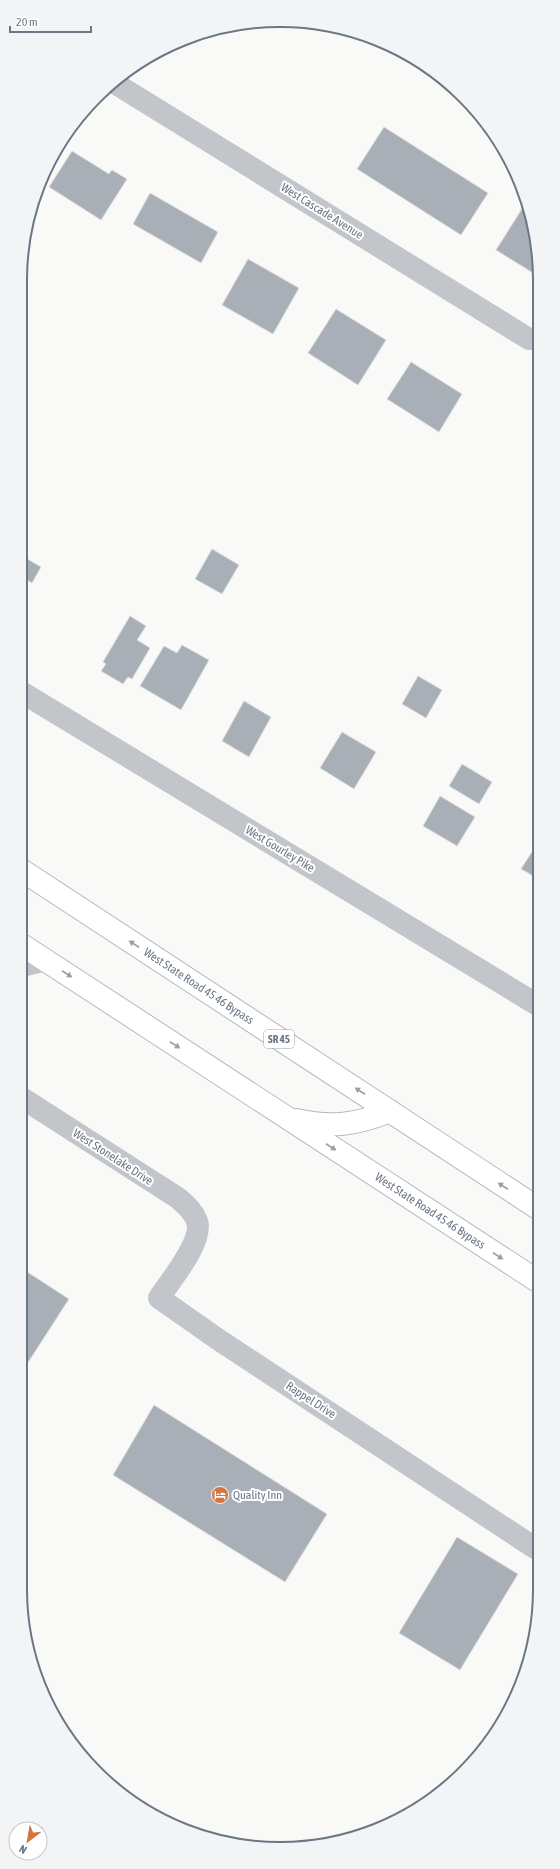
<svg xmlns="http://www.w3.org/2000/svg" width="560" height="1869" viewBox="0 0 560 1869" font-family="'Asap Condensed',sans-serif">
<style>
.building{fill:#a9afb6;stroke:#dbdcda}
.lines{fill:none;stroke-linecap:round;stroke-linejoin:round}
.highway-casing{stroke:#b5b8bc;stroke-width:24}
.minor{stroke:#c2c5c9;stroke-width:22}
.highway{stroke:#fff;stroke-width:22}
.oneway{fill:#98a0aa}
.labels{text-anchor:middle;dominant-baseline:central;stroke-width:4;stroke-linejoin:round;paint-order:stroke}
.shield{fill:#fff;stroke:#98a0aa;stroke-width:1}
.shield-label{font-size:11px;font-weight:bold;fill:#6c7786}
.street-label{font-size:12px;fill:#6c7786;stroke:#fff}
.poi-label{font-size:12px;fill:#6c7786;stroke:#fff;text-anchor:start}
.rim{fill:none;stroke:#6c7786;stroke-width:2}
</style>
<rect width="100%" height="100%" fill="#f9faf8"/>
<path class="building" d="M384,127l104,66 -27,42 -104,-66z
M72,151l37,23 3,-4 15,9 -26,41 -52,-33z
M150,193l68,39 -17,31 -68,-39z
M525,204l13,42v30l-42,-26z
M248,259l51,29 -26,46 -51,-29z
M336,309l50,31 -28,45 -50,-32z
M411,362l51,32 -23,38 -52,-33z
M212,549l27,16 -17,29 -27,-15z
M24,557l17,10 -9,16 -8,-5z
M130,616l16,10 -9,14 13,8 -18,31 -4,-2 -5,7 -22,-13 5,-7 -3,-2z
M182,645l27,15 -28,50 -41,-24 24,-40 13,7z
M418,676l24,14 -16,28 -24,-14z
M244,701l27,16 -22,40 -27,-16z
M342,732l34,20 -22,37 -34,-21z
M462,764l30,18 -13,22 -30,-18z
M440,796l35,21 -18,29 -34,-20z
M537,844v34l-16,-9z
M21,1268l48,31 -42,65 -6,-4z
M154,1405l173,109 -42,68 -172,-107z
M457,1537l61,37 -58,96 -61,-37z"/>
<g class="lines">
<g class="highway-casing">
<g id="highway">
<path id="s1" d="M23,871l513,336"/>
<path id="s2" d="M22,945l514,335"/>
<path d="M296,1120c35,8 60,5 94,-9"/>
</g>
</g>
<path class="minor" d="M116,84l413,255
M23,693l513,311
M22,966l24,-6
M22,1098l156,100c8,7 15,13 19,23 7,20 -27,60 -38,77l60,42 316,208"/>
<use href="#highway" class="highway"/>
</g>
<defs><path id="oneway-solid" d="M-6-.8H1V-3.2L6.5 0L1 3.2V.8H-6Z"/></defs>
<g class="oneway">
<use href="#oneway-solid" transform="translate(134 944) rotate(-147)"/>
<use href="#oneway-solid" transform="translate(67 974) rotate(33)"/>
<use href="#oneway-solid" transform="translate(175 1045) rotate(33)"/>
<use href="#oneway-solid" transform="translate(360 1091) rotate(-147)"/>
<use href="#oneway-solid" transform="translate(331 1147) rotate(33)"/>
<use href="#oneway-solid" transform="translate(503 1186) rotate(-147)"/>
<use href="#oneway-solid" transform="translate(498 1256) rotate(33)"/>
</g>
<defs>
<g id="hotel-disc" transform="scale(0.9)"><circle r="9.5" fill="#d3763f" stroke="#fff"/><path d="M-6-4.5h1.5V1H6V5H4.5V3h-9V5H-6ZM-4 0a1.8 1.8 0 1 1 3.6 0ZM.5 0V-2.5h3Q6-2.5 6 0Z" fill="#fff"/></g>
</defs>
<g fill-rule="evenodd">
<use href="#hotel-disc" x="220" y="1495"/>
</g>
<g class="labels">
<rect class="shield" x="264" y="1030" width="30" height="18" rx="3"/>
<g class="shield-label">
<text x="279" y="1039">SR 45</text>
</g>
<g class="street-label">
<text transform="translate(322 211) rotate(32)">West Cascade Avenue</text>
<text transform="translate(280 849) rotate(31)">West Gourley Pike</text>
<text stroke="none"><textPath href="#s1" startOffset="210">West State Road 45 46 Bypass</textPath></text>
<text transform="translate(113 1157) rotate(33)">West Stonelake Drive</text>
<text stroke="none"><textPath href="#s2" startOffset="487">West State Road 45 46 Bypass</textPath></text>
<text transform="translate(311 1400) rotate(33)">Rappel Drive</text>
</g>
<g class="poi-label">
<text x="233" y="1495">Quality Inn</text>
</g>
</g>
<path d="M0 0H560V1869H0ZM280 27H280A253 253 0 0 1 533 280V1589A253 253 0 0 1 280 1842H280A253 253 0 0 1 27 1589V280A253 253 0 0 1 280 27Z" fill="#f3f4f5" fill-rule="evenodd"/>
<path class="rim" d="M280 27H280A253 253 0 0 1 533 280V1589A253 253 0 0 1 280 1842H280A253 253 0 0 1 27 1589V280A253 253 0 0 1 280 27Z"/>
<g transform="translate(28 1841) rotate(211)"><circle r="19" fill="#ffffff" stroke="#c4c9cf"/>
<path d="M0-3L7 15L0 10L-7 15Z" fill="#d3763f"/>
<text y="-6" font-size="11" font-weight="bold" text-anchor="middle" fill="#6c7786">N</text>
</g>
<path d="M10 26v6h81v-6" fill="none" stroke="#6c7786" stroke-width="2"/>
<text x="16" y="26" font-size="12" fill="#6c7786" stroke="#ffffff" stroke-width="3" paint-order="stroke">20 m</text>
</svg>
